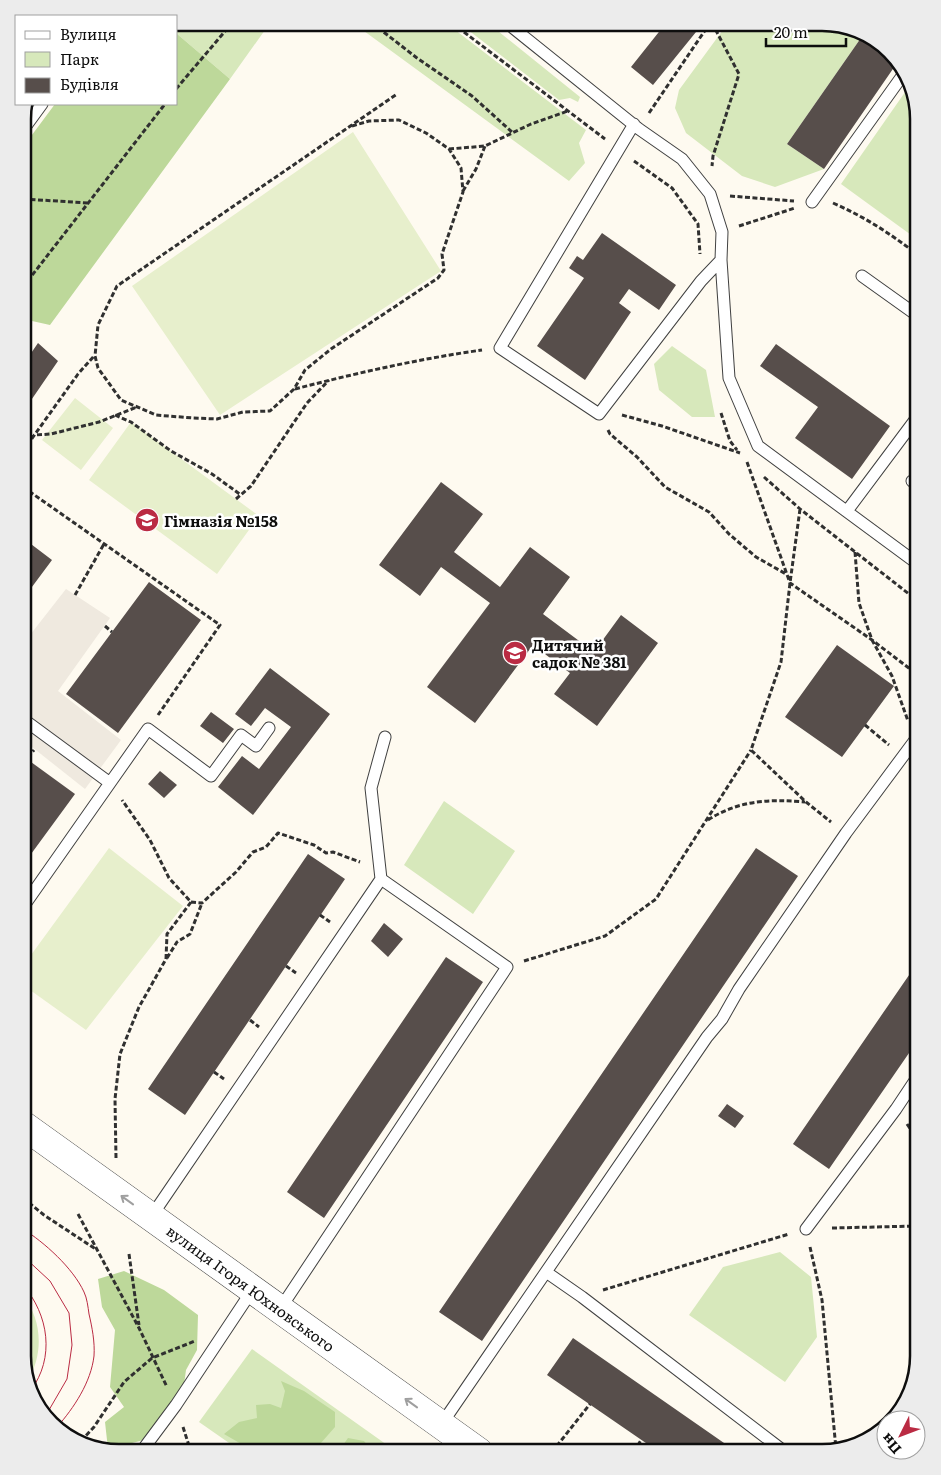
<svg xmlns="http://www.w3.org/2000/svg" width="941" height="1475" viewBox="0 0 941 1475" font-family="Literata,serif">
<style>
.green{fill:#d7e8bb}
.forest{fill:#bdd89a}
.pitch{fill:#e7efcc}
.plaza{fill:#efe9df}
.building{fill:#574e4b}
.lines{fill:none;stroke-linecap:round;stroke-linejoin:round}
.service-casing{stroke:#414141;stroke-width:13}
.tertiary-casing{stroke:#414141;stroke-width:29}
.path{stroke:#303030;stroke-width:3;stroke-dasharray:5 2.5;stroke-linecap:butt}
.service{stroke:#fff;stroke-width:11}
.tertiary{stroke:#fff;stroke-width:28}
.tram{stroke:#ba2b43;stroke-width:1}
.oneway{stroke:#9f9f9f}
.labels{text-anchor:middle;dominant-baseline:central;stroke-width:5;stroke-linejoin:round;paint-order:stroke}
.poi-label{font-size:15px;font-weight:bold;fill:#0e0e0e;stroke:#fff;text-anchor:start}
.street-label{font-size:15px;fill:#0e0e0e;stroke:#fff}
.rim{fill:none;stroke:#0e0e0e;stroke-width:2.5}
</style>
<rect width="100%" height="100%" fill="#fefaf0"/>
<path class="green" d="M176,23h94l-40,56 -54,-46z
M353,23h93l140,107 -7,13 6,20 -16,18z
M459,23h29l92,74 -2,5 -8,-4 -11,2z
M728,23h101l34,12 -76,109 37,25 -49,18 -33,-11 -56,-43 -11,-25 4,-18z
M910,85l8,34v121l-77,-56z
M672,346l34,24 9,47h-23l-33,-27 -5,-26z
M444,801l71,50 -42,63 -69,-49z
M780,1252l31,25 6,60 -32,45 -96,-67 34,-48z
M23,1296c19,23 21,58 5,84l-5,-24z
M252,1349l145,103h-155l-43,-30z"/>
<path class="forest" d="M176,33l54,46 -180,246 -27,-6v-172l32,-43h121z
M124,1271l40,19 34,25 -1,35 -11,20 -4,29 -14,27 -28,15 -32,8 -3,-27 19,-15 -14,-20 5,-57 -13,-23 -4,-28z
M281,1381l23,10 31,21v15l-22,25h-58l-31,-18 15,-12 18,-4 -1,-13 14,-1 11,4 4,-17z
M348,1438l16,3 9,11h-35z"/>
<path class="pitch" d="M353,132l88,139 -221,144 -88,-129z
M75,398l38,30 -32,42 -39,-30z
M131,422l128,94 -42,58 -128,-94z
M109,848l74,58 -97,124 -63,-45v-19z"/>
<path class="plaza" d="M66,589l44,29 -52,73 63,49 -36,49 -58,-46 -4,5v-104z"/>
<path class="building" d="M591,23h18l-7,8z
M666,23h19l11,9 -43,53 -22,-18z
M863,35l13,4 21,24 -73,106 -37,-25z
M602,233l74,52 -17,25 -30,-21 -10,14 12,9 -46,68 -48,-34 47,-68 -15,-10 8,-12 6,4z
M38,343l20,18 -35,51v-47z
M776,344l114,82 -38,53 -57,-41 23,-31 -58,-41z
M441,482l42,32 -29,38 46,35 30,-40 40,30 -27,37 51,38 27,-37 37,28 -61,83 -43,-32 16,-21 -37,-28 -58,78 -48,-36 63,-84 -49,-36 -21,29 -41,-31z
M23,538l29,22 -29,39z
M149,582l52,38 -83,113 -52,-39z
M837,645l57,41 -52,71 -57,-40z
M270,668l60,46 -77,101 -35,-28 24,-31 17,13 32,-42 -26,-19 -14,18 -16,-12z
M211,712l23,17 -11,14 -23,-17z
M31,762l44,32 -52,71v-92z
M160,771l17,14 -13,13 -16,-14z
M756,848l42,28 -316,465 -43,-29z
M308,854l37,25 -160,236 -37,-26z
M384,923l19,16 -15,18 -17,-16z
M446,957l37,25 -159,236 -37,-26z
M918,962v78l-89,129 -36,-25z
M727,1104l17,12 -9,12 -17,-12z
M573,1338l164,114h-78l-112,-77z"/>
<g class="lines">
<g class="service-casing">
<path id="service" d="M507,23l132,106 43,30 28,35 12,38 -1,28 8,118 29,68 160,118
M634,124l-134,224 99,66 102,-133 20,-21
M23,130l19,-26
M812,202l93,-130
M862,276l56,40
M912,481l6,5
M847,511l71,-95
M23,719l87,64 38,-54 63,47 30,-41 15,11 13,-18
M23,907l87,-124
M151,1217l230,-338 -10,-91 14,-51
M806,1229l90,-120 22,-33
M546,1272l36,25 203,155
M280,1309l227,-342 -126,-88
M441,1425l266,-388 15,-18 17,-30 107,-156 72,-97
M141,1452l35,-47 77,-116"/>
</g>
<g class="tertiary-casing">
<path id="tertiary" d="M23,1125l456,327"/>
</g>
<path class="path" d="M372,23l45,35 55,38 40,36
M452,23l153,116
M712,23l27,51 -26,82 -1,10
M176,89l56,-66
M649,113l61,-90
M352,126l17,-5 30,-1 27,13 23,16 12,19 2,24 -21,62 2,16 -6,8 -107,71 -26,21 -11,19 -24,22 -27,1 -26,7 -24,-1 -37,-3 -35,-15 -23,-32 -3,-12 3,-31 19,-39 280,-192
M449,149l36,-3 46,-22 37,-13
M634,161l38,27 26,36 2,30
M463,191l13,-22 9,-23
M730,196l64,5
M23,199l66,4
M833,203c32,14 58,31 85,52
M739,226l56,-18
M23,287l142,-183
M295,389c62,-16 123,-30 187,-39
M721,413l9,28 7,9
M115,415l16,7 40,29 41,23 29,21
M622,415l40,11 78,27
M608,430l2,4 27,23 28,30 44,25 20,22 27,23 30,17
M23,440l12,-5 16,-1 48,-12 38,-15
M23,451l55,-77 16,-18
M747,462l43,121 82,57 46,35
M764,477l36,32 118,92
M23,487l197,138 -62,90
M236,499l15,-13 56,-83 22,-23
M800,509l-10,74 -9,79 -30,88 55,52 25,20
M855,552l4,51 13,37 20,36 16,45
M75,595l29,-51
M105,626l7,6
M865,725l24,20
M23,763l11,-13
M708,820c31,-20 61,-21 97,-18
M191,902l11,1 34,-31 17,-20 13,-5 12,-14 36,12 12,8 7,-1 27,10
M320,915l10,7
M167,958l10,-16 13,-8 12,-31
M524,961l81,-25 51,-37 95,-149
M286,966l10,7
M250,1020l9,7
M214,1072l10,7
M907,1124l11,16
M116,1158l-1,-59 5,-45 19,-47 27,-48 1,-25 24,-32 -22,-24 -19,-38 -28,-40
M23,1198l21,17 53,35
M78,1214l61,114 28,59
M832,1228l86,-2
M810,1247l12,53 14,149
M129,1254l10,71
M603,1290l186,-56
M183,1427l8,25
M81,1441l13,-14 30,-45 28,-24 43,-17
M552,1452l38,-48
M634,1452l7,-12"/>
<use href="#service" class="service"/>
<use href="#tertiary" class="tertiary"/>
<path class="tram" d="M23,1229c21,13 50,39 61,63 3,6 4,15 5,22 3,13 6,28 5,42 -3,26 -20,52 -37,71
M23,1256l27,25 19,32 3,32 -5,34 -18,31 -4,3
M23,1285c26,30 32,73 8,105"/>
</g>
<defs><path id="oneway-shaft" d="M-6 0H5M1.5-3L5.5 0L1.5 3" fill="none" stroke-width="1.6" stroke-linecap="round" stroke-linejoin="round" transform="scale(1.25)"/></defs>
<g class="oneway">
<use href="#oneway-shaft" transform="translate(127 1200) rotate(-144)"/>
<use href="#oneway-shaft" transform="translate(411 1403) rotate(-144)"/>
</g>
<defs>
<g id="school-disc" transform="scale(1.25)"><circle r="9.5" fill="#ba2b43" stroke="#fff"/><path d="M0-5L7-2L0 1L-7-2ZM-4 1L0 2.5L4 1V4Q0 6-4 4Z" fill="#fff"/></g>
</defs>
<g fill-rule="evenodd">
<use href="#school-disc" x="147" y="520"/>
<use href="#school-disc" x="515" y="653"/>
</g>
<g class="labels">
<g class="poi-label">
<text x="164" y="520">Гімназія №158</text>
<text x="532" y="644">Дитячий<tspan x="532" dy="17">садок № 381</tspan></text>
</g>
<g class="street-label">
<text transform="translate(251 1288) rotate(36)">вулиця Ігоря Юхновського</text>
</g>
</g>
<path d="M0 0H941V1475H0ZM119 31H822A88 88 0 0 1 910 119V1356A88 88 0 0 1 822 1444H119A88 88 0 0 1 31 1356V119A88 88 0 0 1 119 31Z" fill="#ececec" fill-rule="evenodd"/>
<path class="rim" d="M119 31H822A88 88 0 0 1 910 119V1356A88 88 0 0 1 822 1444H119A88 88 0 0 1 31 1356V119A88 88 0 0 1 119 31Z"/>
<rect x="15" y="15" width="162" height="90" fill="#ffffff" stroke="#9f9f9f"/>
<rect x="25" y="31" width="25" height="8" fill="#ffffff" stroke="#9f9f9f"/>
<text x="60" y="40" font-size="15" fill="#0e0e0e">Вулиця</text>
<rect x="25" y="52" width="25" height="15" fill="#d7e8bb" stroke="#9f9f9f"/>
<text x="60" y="65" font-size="15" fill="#0e0e0e">Парк</text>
<rect x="25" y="78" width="25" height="15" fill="#574e4b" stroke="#9f9f9f"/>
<text x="60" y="90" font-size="15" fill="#0e0e0e">Будівля</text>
<g transform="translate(901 1435) rotate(228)"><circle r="24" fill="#ffffff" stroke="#9f9f9f"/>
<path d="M0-4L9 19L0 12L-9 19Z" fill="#ba2b43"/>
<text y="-8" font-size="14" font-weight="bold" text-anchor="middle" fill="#0e0e0e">Пн</text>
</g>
<path d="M766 38v8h80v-8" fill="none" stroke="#0e0e0e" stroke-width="2.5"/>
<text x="774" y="38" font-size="15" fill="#0e0e0e" stroke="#ffffff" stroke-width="4" paint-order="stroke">20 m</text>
</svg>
